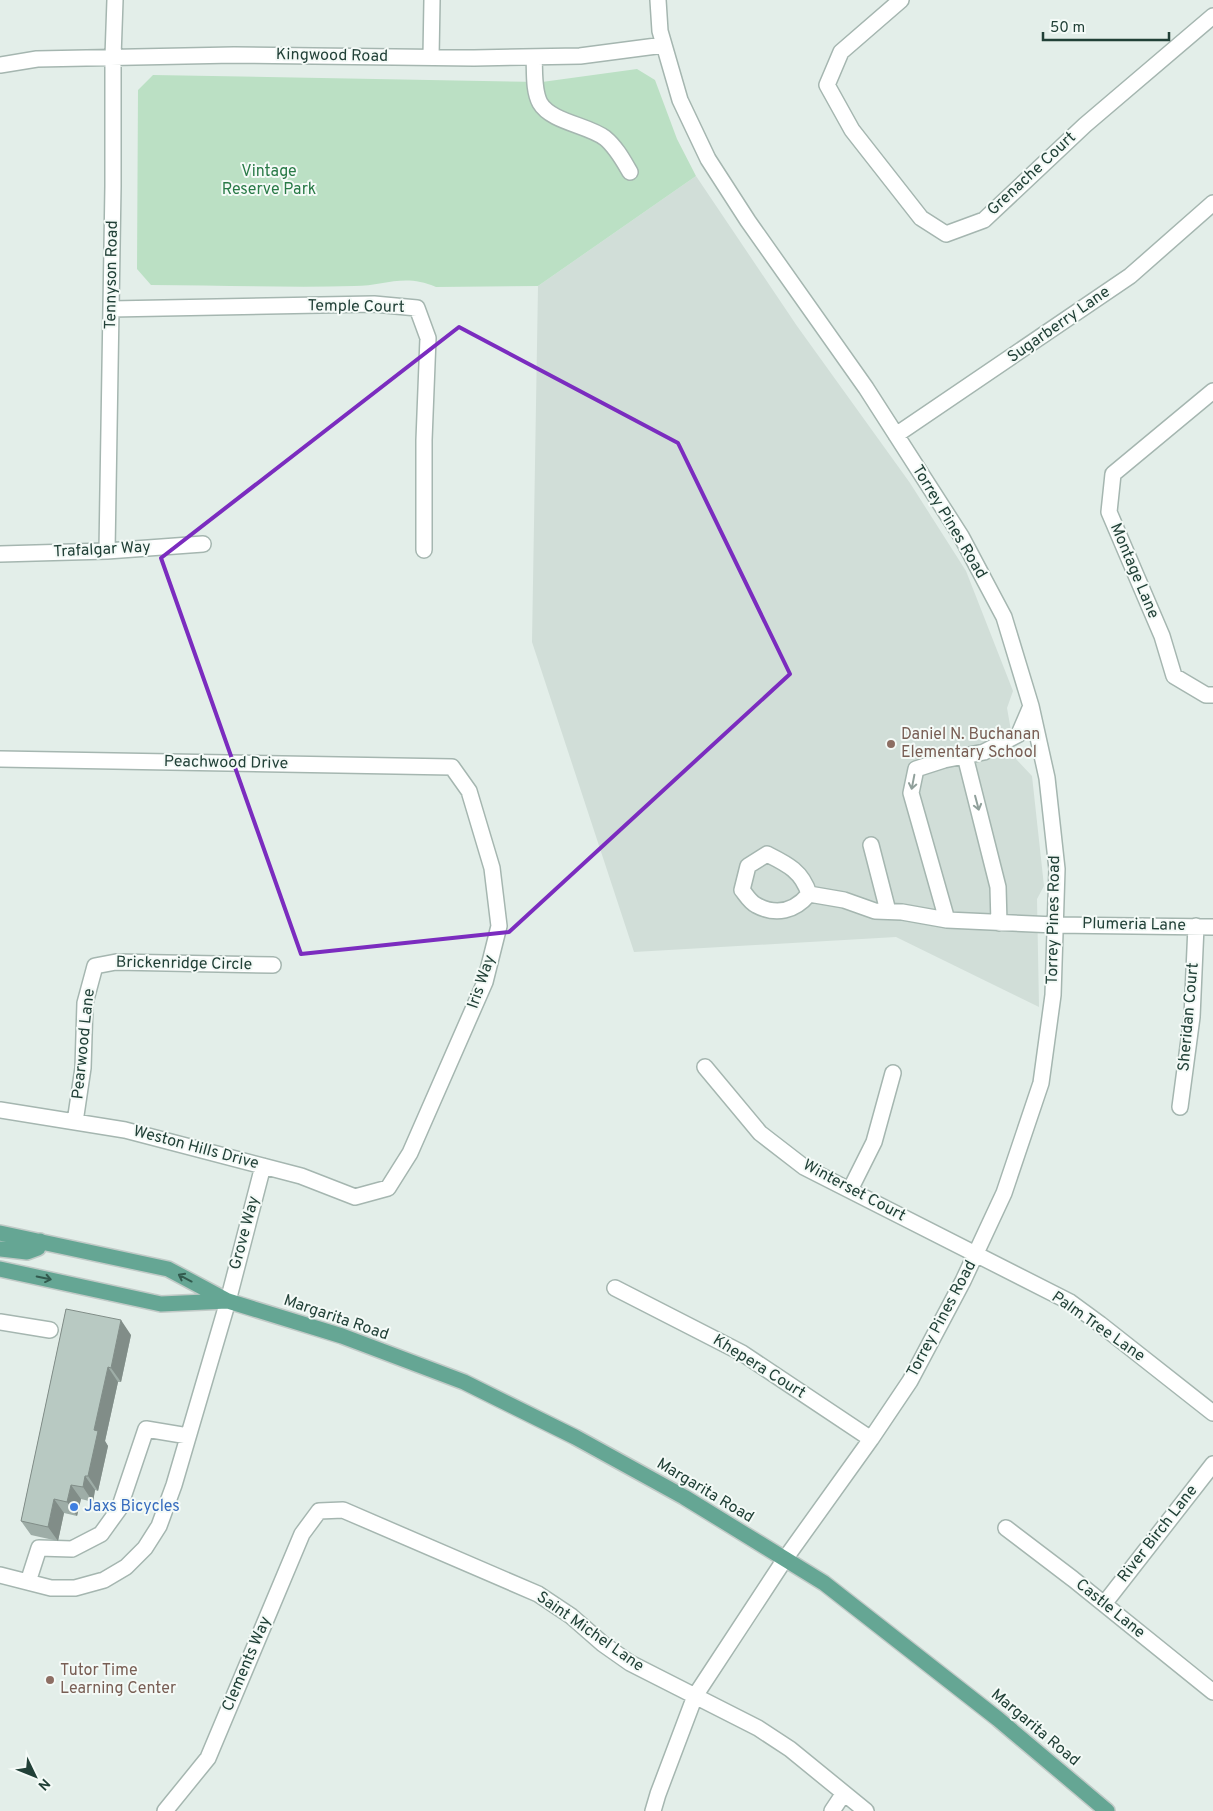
<svg xmlns="http://www.w3.org/2000/svg" width="1213" height="1811" viewBox="0 0 1213 1811" font-family="Overpass,sans-serif">
<style>
.built{fill:#d1ded8}
.green{fill:#bbe0c4}
.lines{fill:none;stroke-linecap:round;stroke-linejoin:round}
.minor-casing{stroke:#a5b6b0;stroke-width:18}
.major-casing{stroke:#c1cac7;stroke-width:18}
.minor{stroke:#fff;stroke-width:15}
.major{stroke:#65a694;stroke-width:15}
.wall{fill:#9eada7}
.shaded-wall{fill:#818d88}
.building{fill:#b8c9c2;stroke:#818d88}
.oneway{stroke:#90a09b}
.oneway2{stroke:#325a4e}
.marked{fill:none;stroke:#7b2cbf;stroke-width:4;stroke-linejoin:round}
.education-dot{fill:#8d6e63;stroke:#f4faf7;stroke-width:2}
.shop-dot{fill:#3f7fe0;stroke:#f4faf7;stroke-width:2}
.labels{text-anchor:middle;dominant-baseline:central;stroke-width:4;stroke-linejoin:round;paint-order:stroke}
.street-label{font-size:16px;fill:#214037;stroke:#f4faf7}
.park-label{font-size:16px;fill:#297a47;stroke:#f4faf7}
.education-label{font-size:16px;fill:#785e54;stroke:#f4faf7;text-anchor:start}
.shop-label{font-size:16px;fill:#366cbe;stroke:#f4faf7;text-anchor:start}
</style>
<rect width="100%" height="100%" fill="#e3eee9"/>
<path class="built" d="M696,176l101,150 113,157 56,88 47,120 -6,17 9,51 16,17 12,110 -7,13 2,108 -143,-70 -262,15 -102,-310 6,-356z"/>
<path class="green" d="M637,69l18,11 22,59 19,37 -158,110 -102,1c-32,-14 -51,-1 -82,-1 -68,2 -135,-1 -203,-1l-14,-16 1,-179 15,-15 389,7z"/>
<g class="lines">
<g class="minor-casing">
<path id="minor" d="M901,0l-60,52 -14,33 25,45 69,88 25,16 38,-14 101,-95 128,-109
M431,57l1,-57
M534,57c1,14 -1,33 6,46 11,19 48,22 65,35 11,9 18,22 25,34
M0,65l37,-6 197,-4 240,3 106,-2 84,-11
M111,309l263,-5 43,4 11,30 -4,102v110
M1213,391l-100,83 -4,38 53,124 12,40 32,19h7
M896,435l234,-159 83,-73
M107,551l6,-365v-129l2,-57
M0,554l107,-3 96,-7
M1031,706l-12,28 -35,18 -40,8 -28,9 -5,24 36,127 108,5 158,2
M965,756l33,131 1,36
M0,759l452,8 17,24 23,77 7,58 -14,56 -75,171 -22,35 -33,9 -54,-21 -176,-46 -125,-20
M871,845l17,66
M767,854c20,10 35,17 42,40 -14,17 -33,22 -53,11 -6,-3 -10,-10 -14,-15l6,-24z
M809,894l35,6 31,11 27,1 45,8
M705,1067l55,66 44,34 266,135 30,22 113,89
M1180,1107l12,-90 4,-91
M75,1122l8,-54 2,-65 10,-37 21,-4 157,3
M850,1190l24,-48 19,-69
M615,1288l127,65 129,86
M0,1322l50,8
M1006,1528l67,51 140,113
M0,1575l51,13h24l29,-8 22,-13 19,-19 14,-22 15,-41 54,-184 35,-135
M28,1582l11,-34 33,1 29,-15 18,-25 27,-80 42,7
M1104,1604l109,-140
M165,1811l43,-53 94,-224 17,-23 24,-1 195,84 33,22 32,28 27,19 128,65 32,21 76,62
M653,1811l5,-17 37,-98 90,-137 86,-120 39,-58 53,-100 41,-88 37,-110 12,-88 4,-126 -10,-91 -16,-72 -27,-89 -43,-81 -95,-148 -118,-167 -40,-62 -28,-59 -20,-69 -2,-31
M832,1811l12,-18"/>
</g>
<g class="major-casing">
<path id="major" d="M0,1233l168,36 60,32 114,35 122,46 111,55 109,60 140,86 174,136 109,92
M0,1249l27,3 11,-4 2,-7
M0,1269l161,35 66,-3"/>
</g>
<use href="#minor" class="minor"/>
<use href="#major" class="major"/>
</g>
<path class="wall" d="M66,1309l65,26 -10,47h-3l-13,59 3,5 -10,45 -3,-1 -2,12 -12,-3 -4,17 -13,-3 -6,28 -27,-6 -10,-14z"/>
<path class="shaded-wall" d="M121,1320l10,15 -10,47 -10,-14z
M108,1367l10,15 -13,59 3,5 -10,45 -10,-15 6,-46z
M85,1476l10,14 -2,12 -10,-15z
M71,1485l10,14 -4,17 -10,-14z
M54,1499l10,14 -6,28 -10,-14z"/>
<path class="building" d="M66,1309l55,11 -10,48 -3,-1 -14,63 4,1 -10,45h-3l-2,11 -12,-2 -4,17 -13,-3 -6,28 -27,-6z"/>
<defs><path id="oneway-shaft" d="M-6 0H5M1.5-3L5.5 0L1.5 3" fill="none" stroke-width="1.6" stroke-linecap="round" stroke-linejoin="round" transform="scale(1.25)"/></defs>
<g class="oneway">
<use href="#oneway-shaft" transform="translate(913 782) rotate(101)"/>
<use href="#oneway-shaft" transform="translate(977 803) rotate(75)"/>
</g>
<g class="oneway2">
<use href="#oneway-shaft" transform="translate(44 1278) rotate(12)"/>
<use href="#oneway-shaft" transform="translate(185 1278) rotate(-152)"/>
</g>
<path class="marked" d="M459,327l219,116 112,231 -281,258 -208,22 -140,-396z"/>
<g class="education-dot">
<circle cx="891" cy="744" r="5"/>
<circle cx="50" cy="1680" r="5"/>
</g>
<circle class="shop-dot" cx="74" cy="1507" r="5"/>
<g class="labels">
<g class="street-label">
<text transform="translate(332 56) rotate(1)">Kingwood Road</text>
<text transform="translate(1032 174) rotate(-43)">Grenache Court</text>
<text transform="translate(112 275) rotate(-89)">Tennyson Road</text>
<text transform="translate(356 307) rotate(1)">Temple Court</text>
<text transform="translate(1059 325) rotate(-35)">Sugarberry Lane</text>
<text transform="translate(949 522) rotate(59)">Torrey Pines Road</text>
<text transform="translate(102 550) rotate(-3)">Trafalgar Way</text>
<text transform="translate(1134 571) rotate(67)">Montage Lane</text>
<text transform="translate(226 763) rotate(1)">Peachwood Drive</text>
<text transform="translate(1054 920) rotate(-89)">Torrey Pines Road</text>
<text transform="translate(1134 925) rotate(1)">Plumeria Lane</text>
<text transform="translate(184 964) rotate(1)">Brickenridge Circle</text>
<text transform="translate(482 982) rotate(-71)">Iris Way</text>
<text transform="translate(1189 1017) rotate(-85)">Sheridan Court</text>
<text transform="translate(84 1044) rotate(-84)">Pearwood Lane</text>
<text transform="translate(196 1148) rotate(15)">Weston Hills Drive</text>
<text transform="translate(854 1191) rotate(28)">Winterset Court</text>
<text transform="translate(245 1233) rotate(-75)">Grove Way</text>
<text transform="translate(336 1318) rotate(19)">Margarita Road</text>
<text transform="translate(942 1319) rotate(-62)">Torrey Pines Road</text>
<text transform="translate(1098 1327) rotate(35)">Palm Tree Lane</text>
<text transform="translate(759 1367) rotate(32)">Khepera Court</text>
<text transform="translate(705 1491) rotate(31)">Margarita Road</text>
<text transform="translate(1158 1534) rotate(-52)">River Birch Lane</text>
<text transform="translate(1110 1609) rotate(39)">Castle Lane</text>
<text transform="translate(590 1632) rotate(35)">Saint Michel Lane</text>
<text transform="translate(247 1664) rotate(-67)">Clements Way</text>
<text transform="translate(1035 1728) rotate(40)">Margarita Road</text>
</g>
<g class="park-label">
<text x="269" y="172">Vintage<tspan x="269" dy="18">Reserve Park</tspan></text>
</g>
<g class="education-label">
<text x="901" y="735">Daniel N. Buchanan<tspan x="901" dy="18">Elementary School</tspan></text>
<text x="60" y="1671">Tutor Time<tspan x="60" dy="18">Learning Center</tspan></text>
</g>
<g class="shop-label">
<text x="84" y="1507">Jaxs Bicycles</text>
</g>
</g>
<g transform="translate(35 1776) rotate(133)" stroke="#f4faf7" stroke-width="4" paint-order="stroke">
<path d="M0-4L9 19L0 12L-9 19Z" fill="#214037"/>
<text y="-8" font-size="14" font-weight="bold" text-anchor="middle" fill="#214037">N</text>
</g>
<path d="M1043 32v8h126v-8" fill="none" stroke="#214037" stroke-width="2.5"/>
<text x="1050" y="32" font-size="15" fill="#214037" stroke="#f4faf7" stroke-width="4" paint-order="stroke">50 m</text>
</svg>
